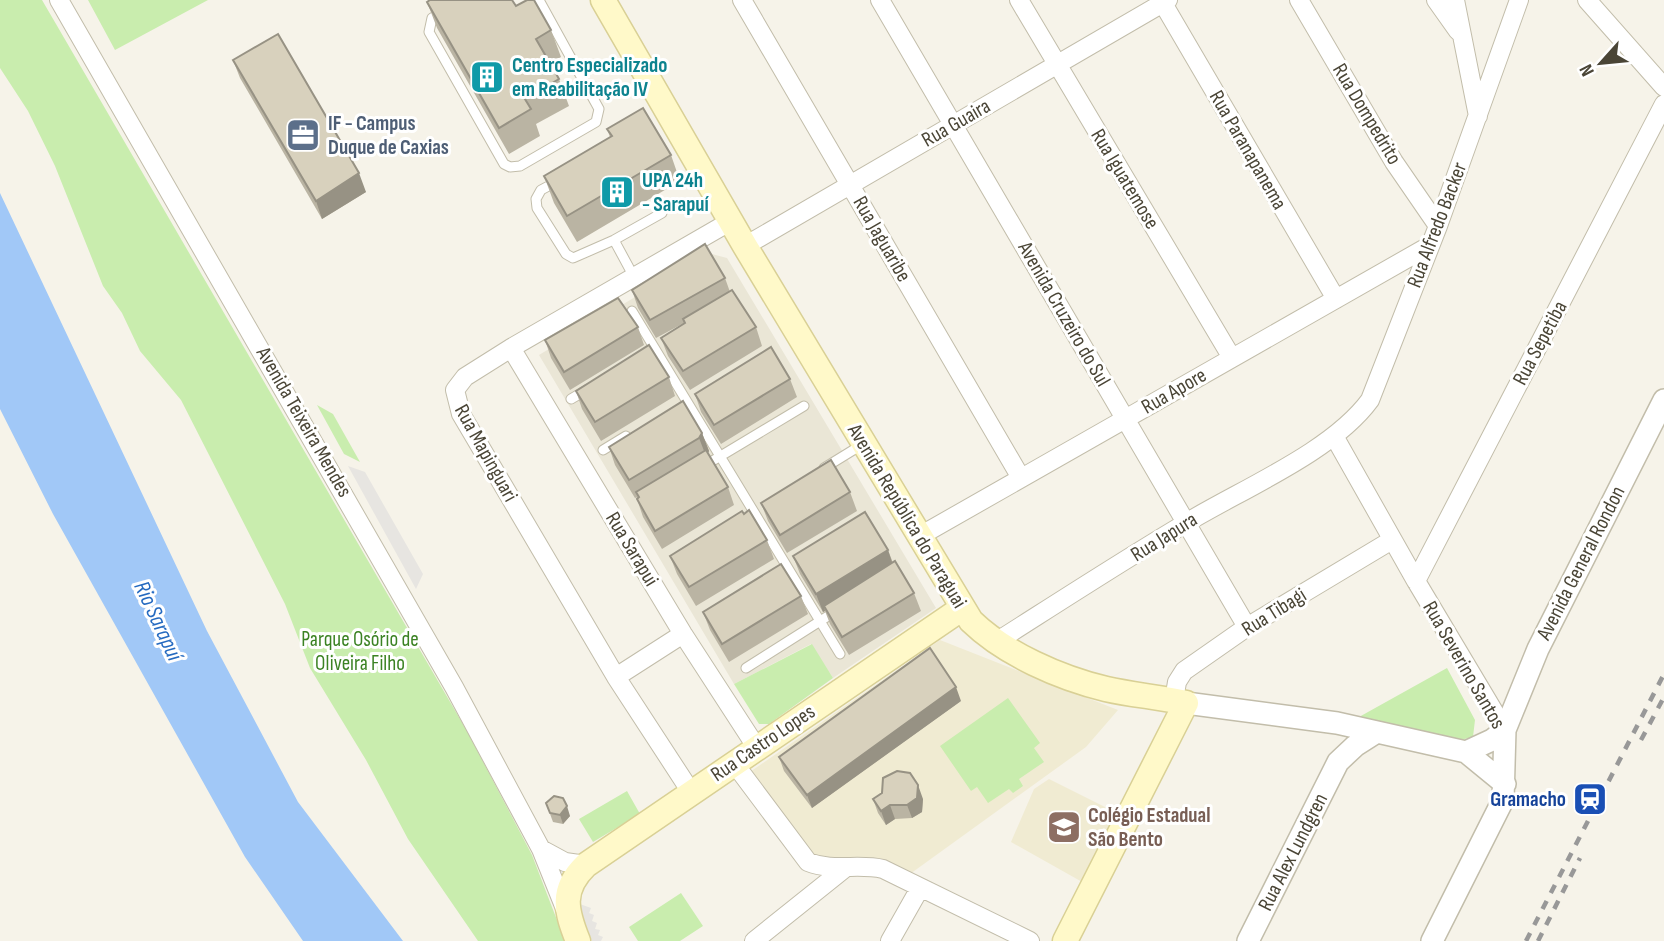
<svg xmlns="http://www.w3.org/2000/svg" width="1664" height="941" viewBox="0 0 1664 941" font-family="'Sofia Sans Condensed',sans-serif">
<style>
.residential{fill:#eae6d6}
.education{fill:#f0ebd2}
.green{fill:#c9edae}
.parking{fill:#e7e5e1}
.water{fill:#a1c8f7}
.lines{fill:none;stroke-linecap:round;stroke-linejoin:round}
.service-casing{stroke:#c2bdaa;stroke-width:11}
.minor-casing{stroke:#c2bdaa;stroke-width:20}
.tertiary-casing{stroke:#c2bdaa;stroke-width:24}
.secondary-casing{stroke:#d9d095;stroke-width:27}
.service{stroke:#fff;stroke-width:9}
.minor{stroke:#fff;stroke-width:18}
.tertiary{stroke:#fff;stroke-width:21}
.secondary{stroke:#fff9c9;stroke-width:24}
.rail{stroke:#989898;stroke-width:4.5;stroke-dasharray:9 9;stroke-linecap:butt}
.wall{fill:#bab4a3}
.shaded-wall{fill:#979284}
.building{fill:#d8d1bd;stroke:#979284;stroke-width:2}
.labels{text-anchor:middle;dominant-baseline:central;stroke-width:6;stroke-linejoin:round;paint-order:stroke}
.culture-label{font-size:21px;font-weight:bold;fill:#0d838f;stroke:#fff;text-anchor:start}
.street-label{font-size:21px;fill:#4a4536;stroke:#fff}
.service-label{font-size:21px;font-weight:bold;fill:#4e5e75;stroke:#fff;text-anchor:start}
.park-label{font-size:21px;fill:#3b8223;stroke:#fff}
.transit-label{font-size:21px;font-weight:bold;fill:#164399;stroke:#fff;text-anchor:end}
.education-label{font-size:21px;font-weight:bold;fill:#785e54;stroke:#fff;text-anchor:start}
.water-label{font-size:23px;font-style:italic;fill:#256ac0;stroke:#fff}
</style>
<rect width="100%" height="100%" fill="#f6f3e9"/>
<path class="residential" d="M708,253l19,5 209,350 -103,70 -22,-34 -77,40 -195,-329z"/>
<path class="education" d="M940,640l178,70 -32,37 -176,127 -97,-15 -63,-87z
M1049,779l68,34 -33,70 -73,-41 23,-53z"/>
<path class="green" d="M0,0h42l14,24 411,707 65,124 33,86h-87l-70,-102 -42,-79 -56,-92 -25,-64 -104,-204 -41,-49 -18,-38 -19,-27 -48,-120 -27,-55 -28,-43z
M88,0h120l-93,50z
M317,405l16,9 27,48 -16,-8z
M812,644l21,34 -64,46h-10l-25,-40z
M1447,668l28,52 -2,17 -13,3 -101,-23z
M1008,698l32,45 -6,5 10,14 -25,17 4,7 -10,7 -4,-4 -21,14 -11,-16 -6,4 -31,-45z
M627,791l13,23 -47,28 -14,-23z
M681,893l22,33 -23,15h-42l-9,-14z"/>
<path class="parking" d="M348,466l17,6 58,102 -7,15z
M577,903l14,5 -2,5 5,2 -2,6 5,2 -2,6 5,1 -2,5 5,2 -2,4h-9z"/>
<path class="water" d="M0,193l207,438 91,171 105,139h-100l-58,-84 -192,-343 -53,-105z"/>
<g class="lines">
<g class="service-casing">
<path id="service" d="M463,0l-31,18 -3,14 75,132 6,3 10,-1 76,-44 3,-13 -60,-109
M556,182l-15,8 -5,9 1,9 29,46 7,4 41,-18 48,-27
M614,240l20,37
M632,311l208,343
M571,399l17,-10
M603,450l23,-14
M704,466l100,-60
M824,468l39,-24
M746,668l90,-57"/>
</g>
<g class="minor-casing">
<path id="minor" d="M59,0l395,687 87,162 25,62
M742,0l279,478
M880,0l367,627
M1019,0l213,358
M1161,0l175,299
M1299,0l95,162 44,64
M1436,0l22,31
M1455,0l23,116
M1587,0l77,87
M745,246l423,-246
M511,348l172,286 74,114
M1334,436l82,145 89,149
M918,537l511,-291
M1416,581l248,-477
M996,642c63,-40 126,-81 190,-119 56,-34 146,-71 184,-123l68,-174 81,-226
M616,677l67,-43
M1174,700l3,-18 7,-11 63,-44 145,-87
M734,763l74,99c26,10 50,1 75,7l147,72
M691,792l-75,-115 -155,-263 -6,-24 10,-13 46,-29 220,-127
M541,849l24,13 21,3
M754,941l90,-72
M890,941l30,-53"/>
</g>
<g class="tertiary-casing">
<path id="tertiary" d="M1186,703l151,20 129,29 39,32
M1466,752l26,-12 13,-10
M1248,941l90,-179 17,-16 22,-14
M1432,941l71,-141 2,-70 33,-81 126,-249"/>
</g>
<g class="secondary-casing">
<path id="secondary" d="M603,0l142,246 226,375c34,33 89,57 135,68 26,6 54,8 80,14l-121,238
M578,941c-12,-30 -18,-51 8,-76l375,-256"/>
</g>
<use href="#service" class="service"/>
<use href="#minor" class="minor"/>
<use href="#tertiary" class="tertiary"/>
<use href="#secondary" class="secondary"/>
<path class="rail" d="M1641,740l23,-43
M1526,941l138,-267
M1538,941l42,-83"/>
</g>
<path class="wall" d="M427,2l124,28 10,27 -11,6 9,16 10,27 -33,18 4,12 -31,18 -72,-126z
M233,60l133,132 -44,27 -82,-141z
M607,129l64,26 9,26 -103,61 -23,-39 -10,-27 66,-39z
M725,278l5,14 26,35 6,19 -72,44 -22,-34 -7,-18 23,-15 -28,15 -18,-30 -6,-18z
M638,327l6,18 -74,45 -19,-32 -6,-18z
M669,377l6,19 -74,45 -19,-32 -6,-18z
M790,379l7,18 -76,47 -20,-32 -6,-18z
M702,433l7,18 -1,2 20,34 6,18 -72,44 -19,-32 -6,-18 1,-1v-1l-3,1 -20,-33 -6,-18z
M850,492l7,19 -70,42 -19,-32 -7,-18z
M767,540l7,19 -78,47 -19,-32 -7,-18z
M888,550l5,13 21,30 7,18 -72,44 -19,-31 -5,-13 -2,1 -23,-38 -7,-18z
M801,596l7,18 -79,48 -19,-32 -7,-18z
M961,701l-149,107 -28,-37 -5,-14z
M873,799h50l-1,13 -10,6 -17,1 -9,6 -8,-12z
M546,803l24,13 -7,8 -10,-2z"/>
<path class="shaded-wall" d="M359,173l7,19 -44,27 -6,-18z
M702,433l7,18 -3,5 -7,-18z
M888,550l6,18 -70,38 1,5 -2,1 -7,-18z
M956,687l5,14 -149,107 -5,-13z
M918,785l5,14 -1,13 -10,6 -5,-13z
M890,805l5,14 -9,6 -5,-14z
M567,806l3,10 -7,8 -3,-9z"/>
<path class="building" d="M430,0h82l4,6 11,-6h7l17,30 -15,9 23,40 -34,20 6,10 -32,19 -72,-126z
M278,34l81,139 -43,28 -83,-141z
M643,108l28,47 -104,61 -23,-40 68,-40 -5,-7z
M705,244l20,34 -75,42 -18,-30z
M732,290l24,37 -73,44 -22,-33 24,-15 -2,-4z
M618,298l20,29 -74,45 -19,-32z
M649,345l20,32 -74,45 -19,-31z
M771,347l19,32 -76,46 -19,-31z
M683,401l19,32 -3,5 -70,42 -20,-33z
M706,450l22,37 -73,44 -18,-32 2,-2 -3,-5z
M831,460l19,32 -70,43 -19,-32z
M749,510l18,30 -78,47 -19,-31 72,-45 2,3z
M865,512l23,38 -72,44 -23,-38z
M895,561l19,32 -72,44 -18,-31z
M781,564l20,32 -79,48 -19,-32z
M930,648l26,39 -149,108 -28,-38z
M897,771l13,2 8,12 -1,13 -10,7h-17l-9,6 -8,-12 9,-6 1,-15z
M554,796l9,2 4,8 -7,9 -10,-2 -4,-10z"/>
<defs>
<g id="building-square" transform="scale(1.75)"><rect x="-9" y="-9" width="18" height="18" rx="4" fill="#0f9aa8" stroke="#fff"/><path d="M-4-6H4V6H1V3H-1V6H-4ZM-2.5-4.3h1.7v1.8h-1.7ZM.8-4.3h1.7v1.8H.8ZM-2.5-1h1.7V.8h-1.7ZM.8-1h1.7V.8H.8Z" fill="#fff"/></g>
<g id="office-square" transform="scale(1.75)"><rect x="-9" y="-9" width="18" height="18" rx="4" fill="#5c6f8a" stroke="#fff"/><path d="M-6-3h4V-5.5h4V-3h4V5H-6ZM-1-4.5V-3h2v-1.5ZM-6 0V1H6V0Z" fill="#fff"/></g>
<g id="station-square" transform="scale(1.75)"><rect x="-9" y="-9" width="18" height="18" rx="4" fill="#1a4fb4" stroke="#fff"/><path d="M-3-6H3Q5-6 5-4V2Q5 4 3 4L4.5 6H3L1.5 4h-3L-3 6H-4.5L-3 4Q-5 4-5 2V-4Q-5-6-3-6ZM-3.5-4v3h7v-3ZM-3.5 1v1.5H-2V1ZM2 1v1.5H3.5V1Z" fill="#fff"/></g>
<g id="school-square" transform="scale(1.75)"><rect x="-9" y="-9" width="18" height="18" rx="4" fill="#8d6e63" stroke="#fff"/><path d="M0-5L7-2L0 1L-7-2ZM-4 1L0 2.5L4 1V4Q0 6-4 4Z" fill="#fff"/></g>
</defs>
<g fill-rule="evenodd">
<use href="#building-square" x="487" y="77"/>
<use href="#office-square" x="303" y="135"/>
<use href="#building-square" x="617" y="192"/>
<use href="#station-square" x="1590" y="799"/>
<use href="#school-square" x="1064" y="827"/>
</g>
<g class="labels">
<g class="culture-label">
<text x="512" y="65">Centro Especializado<tspan x="512" dy="24">em Reabilitação IV</tspan></text>
<text x="642" y="180">UPA 24h<tspan x="642" dy="24">- Sarapuí</tspan></text>
</g>
<g class="street-label">
<text transform="translate(1367 114) rotate(59)">Rua Dompedrito</text>
<text transform="translate(956 123) rotate(-30)">Rua Guaira</text>
<text transform="translate(1248 150) rotate(60)">Rua Paranapanema</text>
<text transform="translate(1125 179) rotate(59)">Rua Iguatemose</text>
<text transform="translate(1437 225) rotate(-69)">Rua Alfredo Backer</text>
<text transform="translate(882 239) rotate(60)">Rua Jaguaribe</text>
<text transform="translate(1064 314) rotate(60)">Avenida Cruzeiro do Sul</text>
<text transform="translate(1540 343) rotate(-62)">Rua Sepetiba</text>
<text transform="translate(1174 391) rotate(-30)">Rua Apore</text>
<text transform="translate(304 422) rotate(60)">Avenida Teixeira Mendes</text>
<text transform="translate(486 453) rotate(61)">Rua Mapinguari</text>
<text transform="translate(907 516) rotate(59)">Avenida República do Paraguai</text>
<text transform="translate(1164 537) rotate(-32)">Rua Japura</text>
<text transform="translate(632 549) rotate(59)">Rua Sarapui</text>
<text transform="translate(1581 563) rotate(-63)">Avenida General Rondon</text>
<text transform="translate(1274 612) rotate(-32)">Rua Tibagi</text>
<text transform="translate(1464 665) rotate(60)">Rua Severino Santos</text>
<text transform="translate(763 743) rotate(-34)">Rua Castro Lopes</text>
<text transform="translate(1293 852) rotate(-63)">Rua Alex Lundgren</text>
</g>
<g class="service-label">
<text x="328" y="123">IF - Campus<tspan x="328" dy="24">Duque de Caxias</tspan></text>
</g>
<g class="park-label">
<text x="360" y="639">Parque Osório de<tspan x="360" dy="24">Oliveira Filho</tspan></text>
</g>
<g class="transit-label">
<text x="1566" y="799">Gramacho</text>
</g>
<g class="education-label">
<text x="1088" y="815">Colégio Estadual<tspan x="1088" dy="24">São Bento</tspan></text>
</g>
<g class="water-label">
<text transform="translate(158 621) rotate(65)">Rio Sarapuí</text>
</g>
</g>
<g transform="translate(1601 63) rotate(243)" stroke="#ffffff" stroke-width="5" paint-order="stroke">
<path d="M0-5L12 26L0 18L-12 26Z" fill="#4a4536"/>
<text y="-10" font-size="19" font-weight="bold" text-anchor="middle" fill="#4a4536">N</text>
</g>
</svg>
